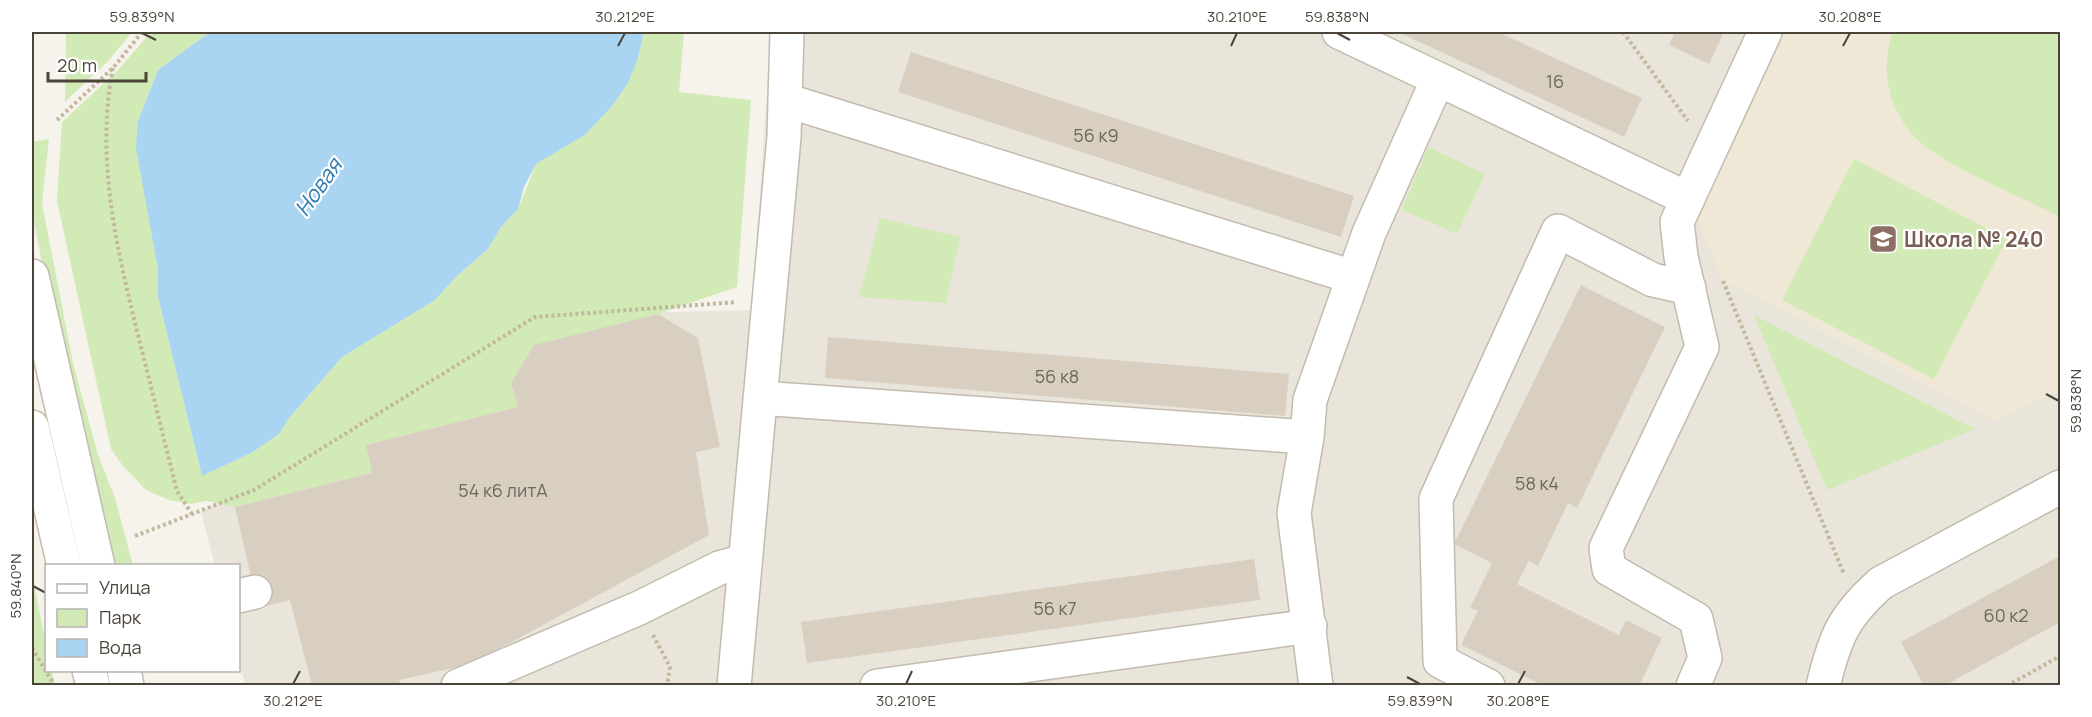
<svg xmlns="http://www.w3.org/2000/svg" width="2092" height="717" viewBox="0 0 2092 717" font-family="Manrope,sans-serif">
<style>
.residential{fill:#eae5da}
.education{fill:#efe8d6}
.green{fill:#d2eab5}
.water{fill:#a9d4f2}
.building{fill:#d8cfc1}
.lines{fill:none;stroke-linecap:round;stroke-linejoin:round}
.minor-casing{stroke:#c2bbae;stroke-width:36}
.path{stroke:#c4b79f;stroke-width:4;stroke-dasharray:3 3;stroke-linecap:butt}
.minor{stroke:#fff;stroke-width:33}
.ticks{fill:none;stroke:#4b4439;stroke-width:2}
.labels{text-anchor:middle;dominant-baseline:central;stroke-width:4.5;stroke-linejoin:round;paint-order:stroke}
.number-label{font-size:18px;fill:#6e675b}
.education-label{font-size:21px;font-weight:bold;fill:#785e54;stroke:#fff;text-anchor:start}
.water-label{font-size:22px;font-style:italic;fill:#2e7ab2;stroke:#fff}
.neatline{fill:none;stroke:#4b4439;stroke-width:2}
.ticks-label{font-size:15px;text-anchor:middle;fill:#4b4439}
</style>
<rect width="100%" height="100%" fill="#f6f3ec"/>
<path class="residential" d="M771,32h1289v653h-1815l-6,-27 -1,-92 -23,-1 -14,-53 324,-187 62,-11 165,-4z"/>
<path class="education" d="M1765,32h295v357l-64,33 -274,-143 -34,-80z"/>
<path class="green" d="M66,32h66l-24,29 -43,41z
M151,32h59l-52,38 -20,51 20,148v28l44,179 51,-24 26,-18 10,-16 53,-61 93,-57 23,-25 30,-26 13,-22 17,-18 18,-45 49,-29 28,-30 15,-22 9,-22 7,-29h40l-5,60 72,8 -14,187 -79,27 -124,31 -23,38 7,24 -152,38 6,28 -137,34 -29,-6 -15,3 -22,-4 -23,-10 -23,-24 -12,-17 -54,-248 5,-79 55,-51z
M1893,32h167v185c-40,-21 -99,-44 -134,-70 -34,-26 -49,-75 -33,-115z
M49,139l-7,64 31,160 25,92 17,43 18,67h-23l-30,-112 -48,-241v-70z
M1428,147l57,27 -28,60 -55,-24z
M1854,159l153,80 -73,140 -152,-79z
M880,218l80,19 -14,66 -87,-6z
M1754,315l221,114 -148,61z
M32,574l14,70v26l6,1 3,14h-23z"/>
<path class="water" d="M210,32h434l-7,29 -9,22 -15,22 -28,30 -49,29 -12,23 -6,22 -17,18 -13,22 -30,26 -23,25 -93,57 -53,61 -10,16 -26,18 -51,24 -44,-179v-28l-22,-121 2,-27 20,-51z"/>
<path class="building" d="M1398,32h100l144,66 -18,39z
M1675,32h49l-15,32 -40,-19z
M911,52l443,144 -13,41 -443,-145z
M1581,285l84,42 -88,181 -9,-5 -30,63 -9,-5 -12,23 102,51 7,-15 36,18 -23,48h-95l-83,-41 17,-34 -8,-3 22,-45 -38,-19z
M658,314l40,24 22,109 -24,5 13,83 -238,129 -72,16 2,6h-89l-22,-86 -32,8 -23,-101 137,-34 -6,-28 152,-38 -7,-24 23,-38z
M828,337l461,37 -4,42 -460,-38z
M2060,556v66l-116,64h-20l-23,-44z
M1254,559l6,41 -453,63 -6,-41z"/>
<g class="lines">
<g class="minor-casing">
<path id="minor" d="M1339,32l99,47
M785,100l568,177
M32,276l66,290
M760,398l547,39
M32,427l32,139
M238,596l17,-4
M89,670l4,16
M124,670l3,16
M458,686l181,-78 80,-40 26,-7
M734,686l50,-549 3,-105
M877,686l433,-60
M1316,686l-22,-173 13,-76 3,-37 59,-167 69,-154 250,120
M1488,686l-48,-25 -4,-162 122,-268 95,49 36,8
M1693,686l12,-28 -9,-39 -87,-50 -3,-21 96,-201 -21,-90 -4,-35 88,-190
M1823,686c12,-49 20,-69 58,-103l179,-96"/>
</g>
<path class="path" d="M1623,32l65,89
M113,68c-18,92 4,182 26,271 13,51 25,101 38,152l15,23
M57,120l56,-52 29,-36
M1723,281l121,293
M135,536l119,-46 281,-173 202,-15
M653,635l17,32 -3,19
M32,648l23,38
M2007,686l53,-30"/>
<use href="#minor" class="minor"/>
</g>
<path class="ticks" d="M142,33l14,7M1337,33l13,7M618,46l7,-13M1231,46l6,-13M1843,46l7,-13M2046,394l13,7M33,586l13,7M1407,677l13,7M293,684l7,-13M906,684l6,-13M1518,684l7,-13"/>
<defs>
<g id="school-square" transform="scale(1.5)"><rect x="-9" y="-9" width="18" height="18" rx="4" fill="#8d6e63" stroke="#fff"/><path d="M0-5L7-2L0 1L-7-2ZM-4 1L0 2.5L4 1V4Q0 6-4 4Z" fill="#fff"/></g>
</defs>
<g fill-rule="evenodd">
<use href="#school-square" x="1883" y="239"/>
</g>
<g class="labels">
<g class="number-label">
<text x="1555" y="81">16</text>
<text x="1096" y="135">56 к9</text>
<text x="1057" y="376">56 к8</text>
<text x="1537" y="483">58 к4</text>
<text x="503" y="490">54 к6 литА</text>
<text x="1055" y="608">56 к7</text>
<text x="2006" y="615">60 к2</text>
</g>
<g class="education-label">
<text x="1904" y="239">Школа № 240</text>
</g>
<g class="water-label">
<text transform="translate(318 187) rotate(-55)">Новая</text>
</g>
</g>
<rect width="2092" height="717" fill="none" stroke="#ffffff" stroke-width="66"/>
<rect x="45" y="564" width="195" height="108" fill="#ffffff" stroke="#b7b4b0" stroke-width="1.5"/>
<rect x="57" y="584" width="30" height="9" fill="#ffffff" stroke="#b7b4b0" stroke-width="1.5"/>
<text x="99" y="594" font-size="18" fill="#4b4439">Улица</text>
<rect x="57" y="609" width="30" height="18" fill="#d2eab5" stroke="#b7b4b0" stroke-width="1.5"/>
<text x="99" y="624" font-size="18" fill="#4b4439">Парк</text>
<rect x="57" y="639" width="30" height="18" fill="#a9d4f2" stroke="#b7b4b0" stroke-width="1.5"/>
<text x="99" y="654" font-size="18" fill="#4b4439">Вода</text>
<path d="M48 72v9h98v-9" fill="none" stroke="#4b4439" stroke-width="3"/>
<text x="57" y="72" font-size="18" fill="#4b4439" stroke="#ffffff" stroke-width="4.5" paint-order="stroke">20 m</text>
<rect x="33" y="33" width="2026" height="651" class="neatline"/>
<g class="ticks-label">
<text x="142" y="22">59.839°N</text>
<text x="625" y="22">30.212°E</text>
<text x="1237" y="22">30.210°E</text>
<text x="1337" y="22">59.838°N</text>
<text x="1850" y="22">30.208°E</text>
<text transform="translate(2076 401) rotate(-90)" y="5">59.838°N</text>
<text transform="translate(16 586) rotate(-90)" y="5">59.840°N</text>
<text x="293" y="706">30.212°E</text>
<text x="906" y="706">30.210°E</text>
<text x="1420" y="706">59.839°N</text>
<text x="1518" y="706">30.208°E</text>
</g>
</svg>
